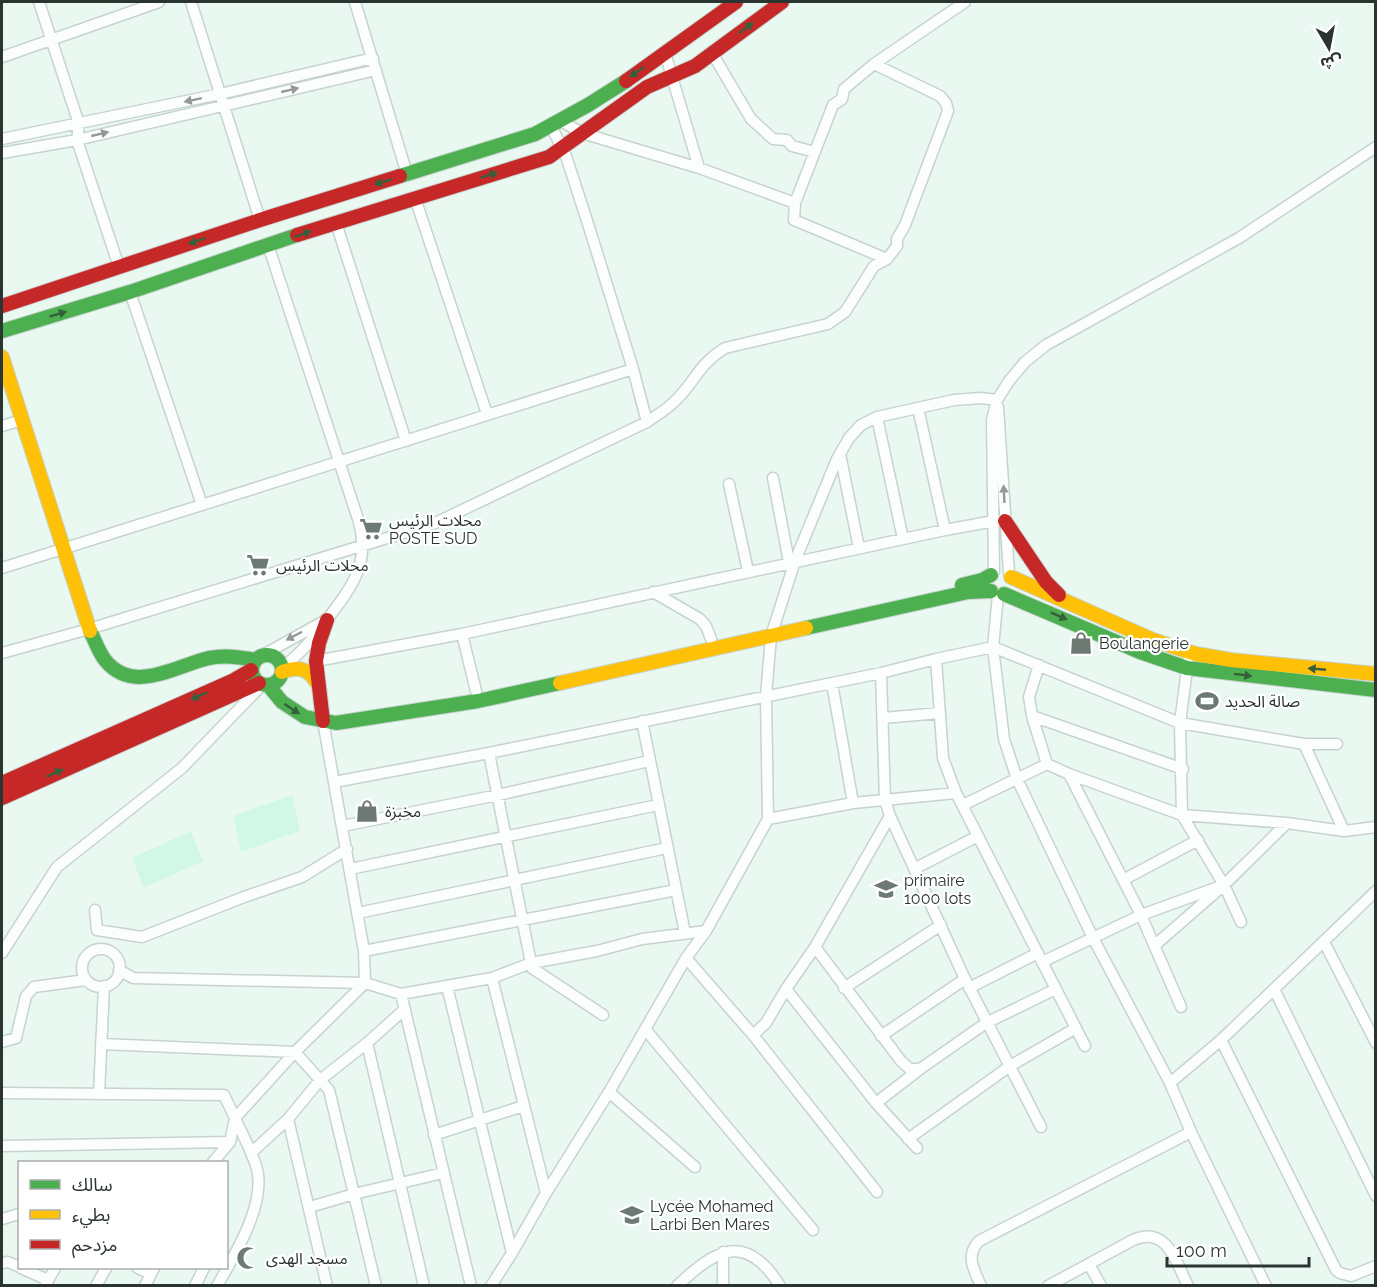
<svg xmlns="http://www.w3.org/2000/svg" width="1377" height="1287" viewBox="0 0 1377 1287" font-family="Raleway,'Noto Sans Arabic',sans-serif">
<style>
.green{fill:#d1f7e7}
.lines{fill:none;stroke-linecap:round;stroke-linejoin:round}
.street-casing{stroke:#c7d3cd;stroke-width:13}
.fast-casing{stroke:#c7d3cd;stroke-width:16}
.slow-casing{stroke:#c7d3cd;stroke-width:16}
.jam-casing{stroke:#c7d3cd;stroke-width:16}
.street{stroke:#fcfefd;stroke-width:10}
.fast{stroke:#4caf50;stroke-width:14}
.slow{stroke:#ffc107;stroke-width:14}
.jam{stroke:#c62828;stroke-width:14}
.oneway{fill:#36603b}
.oneway2{fill:#939a96}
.labels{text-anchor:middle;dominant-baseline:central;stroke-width:4.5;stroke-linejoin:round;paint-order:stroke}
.poi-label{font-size:16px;fill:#2a3530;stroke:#fff;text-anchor:start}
</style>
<rect width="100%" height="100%" fill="#e9f9f2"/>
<path class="green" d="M292,795l8,36 -59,21 -8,-36z
M191,831l12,30 -59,27 -12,-30z"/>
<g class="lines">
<g class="street-casing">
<path id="street" d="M39,2l40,122 -2,16 42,127
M191,2l69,218
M355,2l52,172
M665,53l34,115
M712,53l39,66 22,20 14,1 5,6 23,6
M2,57l157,-55
M561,121l21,12 117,35 96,35 -1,17 93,39
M551,126l15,30 23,71 44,142 14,53
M2,139l218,-45 153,-36
M2,153l75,-13 299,-70
M415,198l72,216
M795,203l38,-98 9,-6 2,-10 30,-25 91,-62
M336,223l70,218
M268,245l91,277c11,41 -6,63 -30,95 -16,22 -26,34 -47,51
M130,292l72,213
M998,407l11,166
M918,408l27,122
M877,417l26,122
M2,426l20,-6
M840,454l19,94
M773,478l16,84
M729,484l19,87
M2,568l631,-199
M994,572l-2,-152 5,-20 12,-19 16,-19 21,-17 193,-107 137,-91
M653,592l47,27 6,7 5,13
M998,595l-5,52 11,92 13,40 76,159 77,145 21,49 75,154
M462,634l14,57
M2,653l87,-24 344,-105 214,-102c10,-7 21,-13 30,-23 19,-19 22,-35 48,-51l103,-24 17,-12 29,-46 13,-7 10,-13v-7l8,-14 43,-114 -2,-8 -6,-7 -66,-32
M263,655l63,-35
M936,659l7,99 13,35 129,253
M316,661l146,-27 483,-104 49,-9h11
M1188,661l-8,62 2,92 42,70 17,37
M1039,665l-10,32 3,19 15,48 22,10 113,41 105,8 57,8
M881,673l4,127 5,16 75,163 76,148
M832,683l21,120
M1032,716l151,53
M883,718l57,-5
M642,721l43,212
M1304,744l40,87 32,-4
M489,753l43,215 71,47
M1069,774l72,141 40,92
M334,782l155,-29 392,-80 55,-14 57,-12 187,76 124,21h33
M963,805l84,-41
M768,819l85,-16 103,-10
M343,826l155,-31 151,-34
M350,869l308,-64
M914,869l64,-33
M1123,880l75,-40
M95,910l2,20 45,7 102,-40 58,-20 45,-28
M358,913l309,-65
M1324,942l52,101
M1154,946l70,-61 63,-62
M815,947l86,114 9,8h10l66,-46 70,-34
M82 968a19 19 0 1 1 38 0a19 19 0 1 1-38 0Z
M364,951l312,-61
M2,953l55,-86 125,-99 81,-84
M686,958l67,77 124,157
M1042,962l99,-47 83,-30
M119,970l14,8 232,5 36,11 91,-16 39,-15 66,-12 45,-12 64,-8
M492,978l54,215
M447,986l65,267
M844,988l97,-63
M969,988l69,-35
M786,989l90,114
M1274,989l102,207
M401,994l70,292
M645,1029l168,201
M753,1035l13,-12 20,-34 29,-42 75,-131
M881,1036l84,-57
M1221,1040l115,230 4,3 11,3 25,-10
M2,1042l14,-4 10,-42 8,-9 52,-7
M367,1043l57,243
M101,1044l194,8 34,38 47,196
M1170,1083l51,-43 155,-149
M609,1092l86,75
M2,1093l222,2 11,23 -5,24 -17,20
M99,1094l5,-108
M288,1119l39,167
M434,1135l89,-29
M908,1139l102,-73 66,-38
M2,1146l228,-4
M917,1148l-41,-45 44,-34
M251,1153l37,-34 32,-39 47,-37 38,-34
M310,1207l44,-13 89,-21
M2,1219l17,-5
M2,1263l6,-1 12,5
M1089,1264l12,22
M21,1268l27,12
M138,1268l13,6
M45,1286l10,-18
M96,1286l10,-18
M145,1286l9,-18
M195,1286l9,-18
M217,1286c17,-30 49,-81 40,-117 -5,-18 -15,-35 -22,-51l60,-66 70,-69 -1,-32 -41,-230
M491,1286l21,-33 34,-60 63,-101 77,-134 20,-27 62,-112 -2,-123 5,-60 24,-75 42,-102 12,-21 12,-13 16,-8 77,-17 27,-2 16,2
M677,1286c39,-37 69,-55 103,0
M723,1286v-34
M981,1286c-7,-16 -16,-30 -2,-45l212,-109
M1048,1286l85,-46c34,-15 43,22 55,46"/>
</g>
<g class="fast-casing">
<path id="fast" d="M400,176l135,-42 53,-29 38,-24
M2,331l128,-39 167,-57
M962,585l20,-5 9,-5
M1004,594l136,58 47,16 189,22
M806,628l162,-36 23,-1
M90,631c5,9 8,20 15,29 28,35 70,6 104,-2 16,-3 30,-1 46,2
M252 670a15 15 0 1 1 30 0a15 15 0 1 1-30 0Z
M268,685l14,17 23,15 31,6 142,-22 82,-18"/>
</g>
<g class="slow-casing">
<path id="slow" d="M2,357l88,274
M1011,577l142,63 43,14 35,6 145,14
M282,672c16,-6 26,-4 35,11
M560,683l246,-55"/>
</g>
<g class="jam-casing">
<path id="jam" d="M626,81l110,-79
M297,235l252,-78 98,-70 48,-21 87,-64
M2,306l258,-86 140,-44
M1005,521l41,61 13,13
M323,721l-7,-60 3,-18 8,-23
M2,783l230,-102 19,-11
M2,798l257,-115"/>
</g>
<use href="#street" class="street"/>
<use href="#fast" class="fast"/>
<use href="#slow" class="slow"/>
<use href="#jam" class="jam"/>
</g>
<defs><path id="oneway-solid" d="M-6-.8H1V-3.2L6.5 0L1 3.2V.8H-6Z" transform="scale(1.5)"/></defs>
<g class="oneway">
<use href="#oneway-solid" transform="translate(746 28) rotate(-36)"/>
<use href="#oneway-solid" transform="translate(637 72) rotate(147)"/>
<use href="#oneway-solid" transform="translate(489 175) rotate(-17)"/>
<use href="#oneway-solid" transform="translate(383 182) rotate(163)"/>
<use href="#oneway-solid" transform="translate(303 234) rotate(-18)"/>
<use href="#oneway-solid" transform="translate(197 241) rotate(162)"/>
<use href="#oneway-solid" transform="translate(58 314) rotate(-17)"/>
<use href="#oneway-solid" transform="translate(1059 616) rotate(24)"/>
<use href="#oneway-solid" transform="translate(1317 669) rotate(-175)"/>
<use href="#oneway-solid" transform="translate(1243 675) rotate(7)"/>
<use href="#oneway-solid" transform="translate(199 696) rotate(156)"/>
<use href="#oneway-solid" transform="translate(292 709) rotate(33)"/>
<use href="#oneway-solid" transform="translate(55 773) rotate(-24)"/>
</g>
<g class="oneway2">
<use href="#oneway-solid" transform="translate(290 90) rotate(-13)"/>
<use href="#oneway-solid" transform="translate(193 100) rotate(168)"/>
<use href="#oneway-solid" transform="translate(100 134) rotate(-13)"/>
<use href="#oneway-solid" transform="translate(1004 494) rotate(-93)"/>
<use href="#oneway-solid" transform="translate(294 636) rotate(152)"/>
</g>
<defs>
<g id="supermarket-bare" transform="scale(1.8)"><path d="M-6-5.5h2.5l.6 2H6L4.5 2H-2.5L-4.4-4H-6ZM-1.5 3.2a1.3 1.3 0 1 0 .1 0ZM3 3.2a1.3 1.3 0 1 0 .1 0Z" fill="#6d7a74" stroke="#fff" stroke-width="2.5" paint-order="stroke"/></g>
<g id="shop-bare" transform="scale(1.8)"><path d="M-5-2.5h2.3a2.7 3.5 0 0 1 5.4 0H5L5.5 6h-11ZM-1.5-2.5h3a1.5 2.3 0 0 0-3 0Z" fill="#6d7a74" stroke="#fff" stroke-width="2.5" paint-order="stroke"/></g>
<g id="stadium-bare" transform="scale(1.8)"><path d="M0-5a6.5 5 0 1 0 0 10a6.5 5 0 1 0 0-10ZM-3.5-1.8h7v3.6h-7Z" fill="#6d7a74" stroke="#fff" stroke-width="2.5" paint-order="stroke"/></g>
<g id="school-bare" transform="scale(1.8)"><path d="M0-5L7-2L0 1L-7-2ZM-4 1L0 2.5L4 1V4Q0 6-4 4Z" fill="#6d7a74" stroke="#fff" stroke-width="2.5" paint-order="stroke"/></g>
<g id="mosque-bare" transform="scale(1.8)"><path d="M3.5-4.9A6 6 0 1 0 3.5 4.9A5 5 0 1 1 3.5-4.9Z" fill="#6d7a74" stroke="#fff" stroke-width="2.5" paint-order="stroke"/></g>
</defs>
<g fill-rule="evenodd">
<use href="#supermarket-bare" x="371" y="529"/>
<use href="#supermarket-bare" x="258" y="565"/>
<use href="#shop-bare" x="1081" y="643"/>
<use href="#stadium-bare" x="1207" y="701"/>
<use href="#shop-bare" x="367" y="811"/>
<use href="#school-bare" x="886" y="889"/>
<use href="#school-bare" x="632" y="1215"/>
<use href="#mosque-bare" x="248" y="1258"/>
</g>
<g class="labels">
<g class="poi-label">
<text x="389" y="520">محلات الرئيس<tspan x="389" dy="18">POSTE SUD</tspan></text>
<text x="276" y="565">محلات الرئيس</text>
<text x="1099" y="643">Boulangerie</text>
<text x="1225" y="701">صالة الحديد</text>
<text x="385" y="811">مخبزة</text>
<text x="904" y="880">primaire<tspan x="904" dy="18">1000 lots</tspan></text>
<text x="650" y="1206">Lycée Mohamed<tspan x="650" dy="18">Larbi Ben Mares</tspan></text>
<text x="266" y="1258">مسجد الهدى</text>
</g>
</g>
<rect width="1377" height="1287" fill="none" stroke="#2a3530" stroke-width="6"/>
<rect x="18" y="1161" width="210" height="108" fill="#ffffff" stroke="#aaaeac" stroke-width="1.5"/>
<rect x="30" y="1180" width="30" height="9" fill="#4caf50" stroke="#aaaeac" stroke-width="1.5"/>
<text x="72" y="1191" font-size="18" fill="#2a3530">سالك</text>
<rect x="30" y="1210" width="30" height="9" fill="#ffc107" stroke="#aaaeac" stroke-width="1.5"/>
<text x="72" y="1221" font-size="18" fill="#2a3530">بطيء</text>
<rect x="30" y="1240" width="30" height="9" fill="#c62828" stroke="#aaaeac" stroke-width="1.5"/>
<text x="72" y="1251" font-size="18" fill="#2a3530">مزدحم</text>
<g transform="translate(1329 48) rotate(170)" stroke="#ffffff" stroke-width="4.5" paint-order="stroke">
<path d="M0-4.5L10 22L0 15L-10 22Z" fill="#2a3530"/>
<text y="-9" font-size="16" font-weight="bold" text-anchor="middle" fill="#2a3530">ش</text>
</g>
<path d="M1167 1257v9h142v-9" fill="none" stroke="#2a3530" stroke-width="3"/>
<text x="1176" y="1257" font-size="18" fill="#2a3530" stroke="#ffffff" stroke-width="4.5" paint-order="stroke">100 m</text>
</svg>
